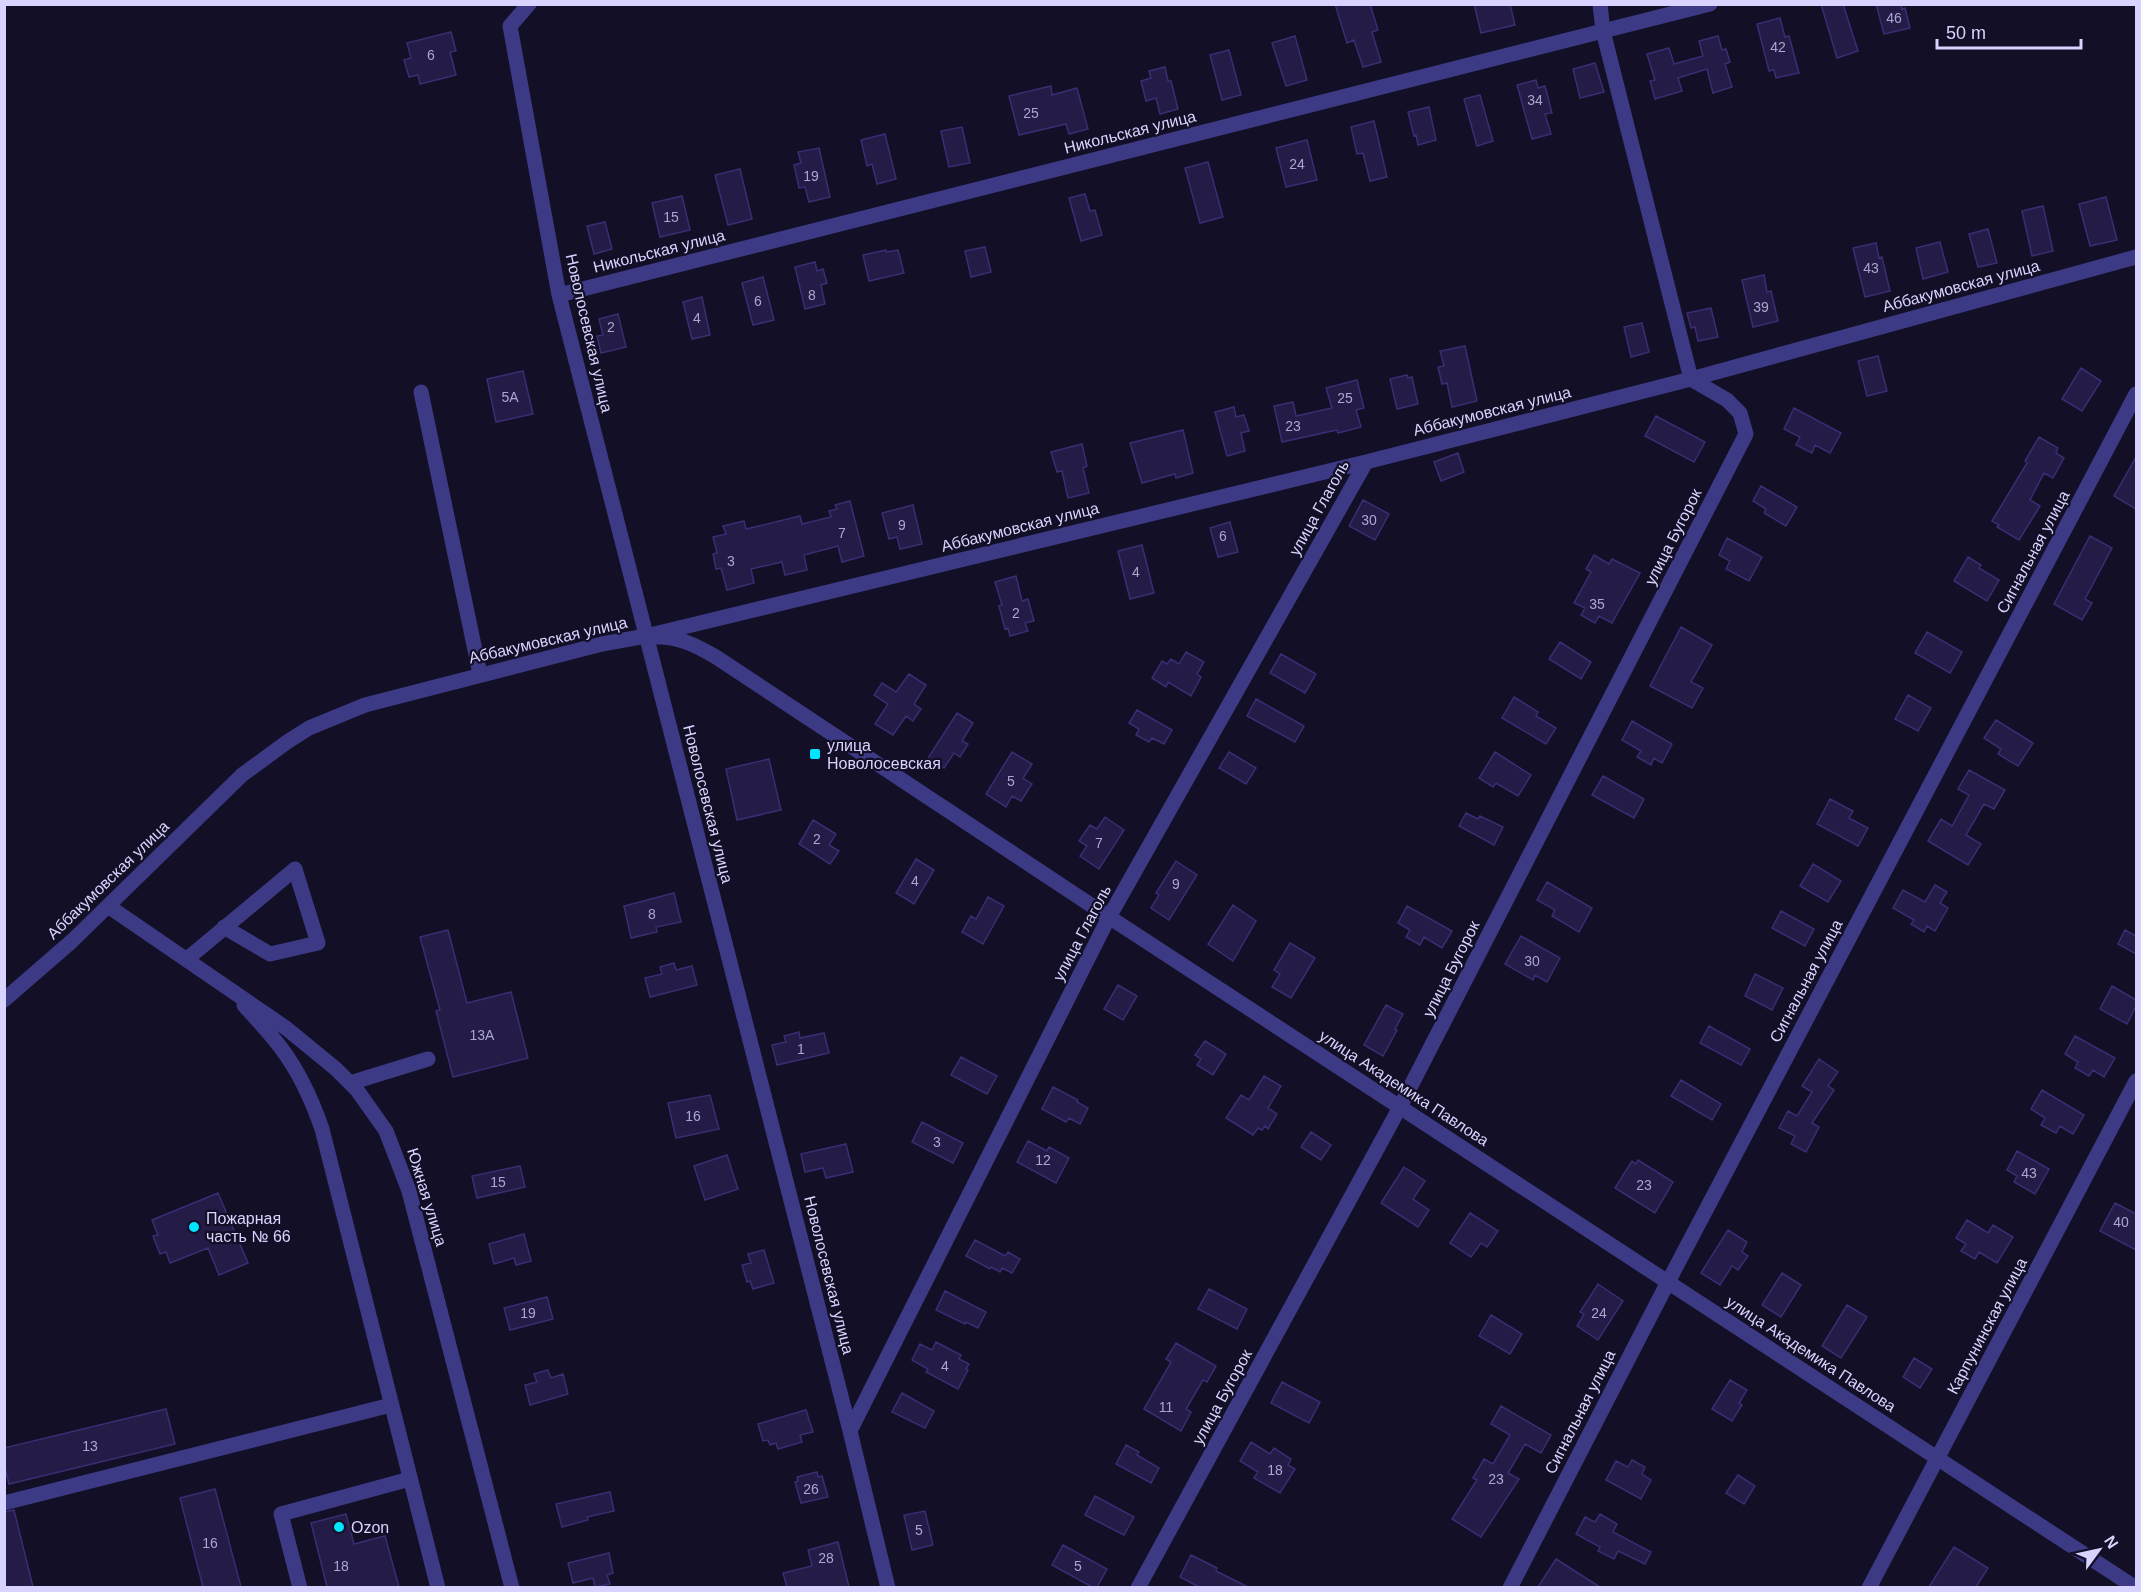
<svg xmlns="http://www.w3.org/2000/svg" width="2141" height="1592" viewBox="0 0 2141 1592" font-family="Helvetica,sans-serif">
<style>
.building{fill:#241b47;stroke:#3b2d73;stroke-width:1.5}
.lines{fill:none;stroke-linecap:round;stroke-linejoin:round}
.minor{stroke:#3d3a85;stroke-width:15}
.poi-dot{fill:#00e5ff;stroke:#130f26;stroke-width:2}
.labels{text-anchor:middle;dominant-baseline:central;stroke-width:4.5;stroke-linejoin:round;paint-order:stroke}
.number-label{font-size:14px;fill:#aca6d1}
.street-label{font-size:16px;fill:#d9d4ff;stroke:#130f26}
.poi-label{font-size:16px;fill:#d9d4ff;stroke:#130f26;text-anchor:start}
</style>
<rect width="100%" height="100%" fill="#130f26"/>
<path class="building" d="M1335,4h35l8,26 -6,2 9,30 -18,5 -9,-27 -7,3z
M1474,4h36l5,21 -34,8z
M1821,4h22l15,47 -21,7z
M1876,4h25l1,5 3,-1 5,20 -26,6z
M1780,18l5,19 4,-1 10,37 -23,5 -2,-8 -5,1 -12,-47z
M451,32l5,19 -6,1 6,23 -36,9 -2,-9 -9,2 -5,-17 7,-2 -4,-15z
M1295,36l12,44 -21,6 -14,-43z
M1718,36l4,14 4,-1 4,13 -5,2 7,23 -19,6 -6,-24 -29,9 4,13 -27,8 -5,-18 5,-1 -8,-26 22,-6 5,16 29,-8 -4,-15z
M1229,50l12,45 -19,5 -12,-45z
M1595,63l9,29 -24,6 -7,-29z
M1165,67l3,14h3l7,28 -18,5 -4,-16 -10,3 -5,-20 10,-3 -2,-7z
M1536,80l2,8 7,-2 7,27 -7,1 6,20 -19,5 -15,-54z
M1051,86l1,9 25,-7 11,41 -19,5 -3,-10 -47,11 -10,-39z
M1480,95l13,46 -16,5 -13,-47z
M1429,107l7,33 -18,5 -2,-10 -2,1 -6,-24z
M1374,121l13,56 -17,4 -7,-28 -6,1 -6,-27z
M962,127l8,36 -21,4 -8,-36z
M885,134l11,45 -19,5 -5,-20 -5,2 -6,-26z
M1307,140l10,40 -31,7 -10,-39z
M819,148l11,49 -21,5 -4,-15 -6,1 -5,-23 7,-2 -3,-11z
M1208,162l15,55 -23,6 -15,-55z
M740,169l12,50 -24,6 -13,-50z
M1085,194l5,17 5,-1 7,25 -21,6 -12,-43z
M682,196l8,34 -30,7 -8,-34z
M2106,197l11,43 -27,6 -11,-42z
M2043,206l10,45 -21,5 -10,-45z
M605,222l7,27 -18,5 -7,-28z
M1988,229l9,34 -19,4 -9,-33z
M1940,242l8,30 -25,7 -7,-31z
M1876,243l3,15 3,-1 8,34 -25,6 -12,-49z
M985,247l6,25 -20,5 -6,-26z
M886,250v2l12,-2 6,23 -35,8 -6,-26z
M815,262l2,9 6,-2 4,14 -6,2 4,19 -20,5 -10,-42z
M1764,275l3,17 4,-1 7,30 -25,6 -11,-47z
M763,277l11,43 -21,5 -11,-42z
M702,297l8,38 -18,4 -9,-37z
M1711,308l7,29 -20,4 -3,-14 -4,1 -4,-15z
M618,314l8,33 -25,6 -4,-17 6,-1 -4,-16z
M1642,323l7,29 -18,5 -7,-30z
M1465,346l12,55 -25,6 -5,-24 -5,1 -4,-17 6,-1 -4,-15z
M1878,356l9,35 -20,5 -9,-35z
M2081,368l20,13 -19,30 -20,-12z
M523,371l10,43 -37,8 -9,-43z
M1407,375l1,3 4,-1 6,27 -21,5 -7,-30z
M1357,380l7,28 -8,2 5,17 -23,6 -1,-3 -55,12 -8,-36 19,-4 3,14 36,-8 -6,-20z
M1234,407l2,10 8,-2 5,16 -8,2 4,18 -18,5 -12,-44z
M1794,408l47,25 -11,20 -15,-8 -3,8 -16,-8 4,-8 -16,-8z
M1656,416l49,26 -11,20 -49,-26z
M1183,430l10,43 -17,5 -1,-4 -33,9 -12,-40z
M2039,437l19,11 -2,5 8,5 -11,20 -9,-5 -14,27 10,6 -21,34 -22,-13 2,-2 -7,-4 35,-58 -2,-2z
M1082,444l5,22 -4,2 6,25 -21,5 -6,-27 -5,1 -6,-20z
M1458,453l6,19 -23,9 -7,-19z
M2136,457v52l-22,-13z
M1761,486l36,21 -11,19 -22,-13 2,-4 -13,-8z
M1363,500l26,14 -14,26 -26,-14z
M850,501l14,55 -22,6 -4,-16 -34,9 3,15 -22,5 -3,-13 -31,7 3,14 -27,7 -6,-22 -5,1 -3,-15 4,-1 -4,-16 13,-3 -3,-8 21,-5 2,8 54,-13 2,8 29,-7 -2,-6 8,-2 -2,-4z
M913,505l9,39 -22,5 -3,-12 -8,2 -7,-26z
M1230,522l8,30 -20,5 -8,-29z
M2090,536l22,12 -27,51 7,4 -10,17 -28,-16z
M1727,538l35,19 -13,24 -23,-12 4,-8 -11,-6z
M1142,545l12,48 -24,6 -12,-48z
M1594,555l15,9 3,-5 28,14 -28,50 -13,-7 -4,7 -14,-8 4,-7 -11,-5 17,-31 -5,-3z
M1968,557l13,8 -2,3 20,12 -12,21 -33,-20z
M1016,576l6,25 6,-2 6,22 -9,2 3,8 -18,5 -2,-8 -3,1 -6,-23 3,-1 -7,-23z
M1681,627l31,18 -21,37 12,6 -11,20 -42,-22z
M1927,632l35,20 -12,21 -35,-20z
M1560,642l31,20 -10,17 -32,-20z
M1186,652l18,10 -7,12 4,3 -10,19 -23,-14 -2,5 -14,-9 10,-17 5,3 4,-5 8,5z
M1281,654l35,20 -11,19 -35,-20z
M909,674l17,11 -12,19 7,5 -8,12 -7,-5 -13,19 -18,-11 13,-20 -14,-9 8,-12 14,9z
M1908,695l23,13 -13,23 -23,-12z
M1514,697l24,15 -2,4 20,12 -10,16 -44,-26z
M1256,699l48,27 -9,16 -48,-26z
M1137,710l35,20 -8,14 -12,-6 -3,4 -13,-7 3,-6 -10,-6z
M957,713l16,10 -11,18 6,3 -8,13 -6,-4 -10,15 -16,-10z
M1996,720l37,23 -15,23 -20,-12 3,-5 -17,-11z
M1632,721l40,23 -10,19 -8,-5 -3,7 -14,-8 4,-6 -19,-11z
M1012,752l20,12 -9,14 9,6 -11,17 -9,-5 -6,11 -20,-13z
M1229,752l27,16 -10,16 -27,-16z
M1495,752l36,23 -13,21 -22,-13 -3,4 -14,-9z
M769,759l12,51 -44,10 -11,-51z
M1969,770l36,20 -11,19 -10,-5 -18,31 15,9 -13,21 -40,-24 13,-22 11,7 17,-31 -11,-6z
M1603,776l41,23 -10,19 -42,-23z
M1830,799l23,12 -4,7 19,10 -10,18 -41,-22z
M1466,813l12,6 2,-3 23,11 -9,18 -35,-19z
M1105,817l19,13 -25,39 -19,-13 7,-10 -8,-5 11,-16 7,4z
M813,820l23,14 -7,11 10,6 -9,13 -31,-20z
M916,859l18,11 -20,34 -18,-11z
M1176,861l21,14 -28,45 -18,-12 8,-13 -3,-2z
M1813,864l28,17 -13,21 -28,-16z
M1547,882l45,26 -13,24 -27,-16 3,-6 -18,-10z
M1935,885l12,7 -7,11 8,5 -13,23 -8,-5 -3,6 -13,-8 3,-4 -21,-12 10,-18 22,12z
M674,893l7,29 -25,5 1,5 -26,6 -7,-32z
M988,897l16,9 -21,38 -21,-12 9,-16 5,3z
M1233,905l23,16 -23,40 -25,-17z
M1407,906l45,25 -10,17 -18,-11 -4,8 -14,-8 4,-7 -12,-7z
M1781,911l33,18 -9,17 -33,-18z
M448,930l19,73 44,-11 17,66 -75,19 -17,-66 4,-1 -20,-73z
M2125,930l11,6v18l-18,-10z
M1521,936l39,22 -13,24 -12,-7 -2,5 -28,-16z
M1290,943l25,15 -24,40 -19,-11 8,-13 -6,-4z
M674,963l2,7 16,-4 5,19 -47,12 -5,-19 17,-4 -2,-7z
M1755,974l28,14 -11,22 -27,-14z
M1118,985l19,11 -14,24 -19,-11z
M2112,986l24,14v6l-9,18 -27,-15z
M1386,1005l17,9 -8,15 2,1 -14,26 -19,-11z
M1709,1026l41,23 -9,16 -41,-22z
M799,1032l1,6 24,-5 5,20 -52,12 -5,-20 14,-3 -2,-6z
M2075,1036l40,22 -11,19 -11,-7 -4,6 -14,-8 3,-6 -13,-8z
M1205,1041l21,13 -13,21 -16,-10 4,-6 -6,-4z
M961,1057l36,19 -10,18 -36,-19z
M1819,1059l19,13 -10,14 6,4 -22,33 7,4 -13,25 -15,-8 4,-8 -16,-8 9,-17 9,5 15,-24 -10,-6z
M1264,1076l17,10 -13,22 9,6 -9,15 -3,-3 -3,4 -4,-2 -5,7 -27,-17 15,-23 8,5z
M1681,1080l40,24 -9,16 -41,-24z
M1053,1087l25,13 -1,2 11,6 -8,16 -11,-6 -3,4 -24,-13z
M2042,1090l42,25 -11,19 -13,-8 -4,7 -15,-8 4,-7 -14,-9z
M710,1095l9,34 -43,9 -8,-35z
M922,1122l41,21 -10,20 -41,-21z
M1311,1132l20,13 -10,15 -20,-13z
M1028,1141l19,10 2,-4 20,11 -13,25 -39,-21z
M846,1144l7,28 -27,6 -3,-10 -18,4 -4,-18z
M2017,1151l32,18 -14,25 -21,-12 3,-6 -10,-6z
M727,1155l11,34 -33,11 -11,-34z
M1638,1160l35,22 -18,31 -40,-25 17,-27 4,3z
M520,1166l5,21 -48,11 -5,-22z
M1404,1167l21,14 -12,18 16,11 -11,17 -37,-24z
M218,1193l30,70 -29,12 -11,-27 -38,15 -4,-11 -6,2 -7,-18 5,-1 -6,-15z
M2115,1203l21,11v36l-36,-19z
M1470,1213l28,18 -11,16 -6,-4 -10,14 -21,-14z
M1967,1220l21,13 5,-8 20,12 -16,26 -18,-11 -4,7 -14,-8 5,-7 -10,-6z
M1728,1230l19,12 -5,10 6,4 -10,14 -6,-4 -12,19 -19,-12z
M524,1234l7,27 -15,4 -2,-7 -20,6 -5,-20z
M975,1240l30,16 3,-4 12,7 -8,14 -10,-5 -2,4 -9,-5 -1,2 -24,-13z
M764,1250l10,33 -21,6 -3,-8 -3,1 -5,-17 9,-2 -3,-9z
M1782,1273l19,12 -20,32 -19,-12z
M1598,1284l25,17 -25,39 -21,-14 7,-12 -4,-2z
M1209,1289l38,20 -10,20 -39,-20z
M945,1291l41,21 -8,16 -12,-6 -1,2 -29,-14z
M547,1297l6,22 -43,11 -6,-22z
M1847,1305l20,12 -26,41 -19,-12z
M1491,1315l31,19 -12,20 -31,-18z
M936,1342l25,13 -2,4 10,5 -3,5 2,1 -10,19 -32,-17 2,-3 -16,-9 8,-16 12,6z
M1176,1343l40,23 -9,16 -4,-2 -17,29 5,3 -10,19 -37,-22 27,-47 -5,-3z
M1914,1358l18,11 -12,19 -17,-11z
M548,1370l3,8 12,-4 5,20 -38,11 -5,-20 12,-3 -3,-8z
M1730,1380l17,10 -8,13 3,2 -10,16 -20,-12z
M1282,1382l38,20 -11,21 -38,-20z
M902,1393l32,18 -9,17 -33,-16z
M1501,1406l50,29 -10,18 -16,-9 -17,29 11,6 -38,58 -29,-18 25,-39 -4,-2 11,-19 9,5 17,-29 -19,-11z
M166,1409l9,35 -166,40 -5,-20v-16z
M806,1410l7,22 -13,3 2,7 -24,7 -2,-6 -6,2 -2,-5 -5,1 -5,-17z
M1251,1442l19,12 4,-6 17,11 -3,6 7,4 -15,24 -26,-15 4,-6 -18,-11z
M1126,1445l13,7 -2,3 22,13 -8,15 -35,-19z
M1632,1460l13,7 -3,7 9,6 -10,19 -35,-19 10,-19 12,6z
M817,1472l1,5 4,-1 6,21 -27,6 -6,-21 3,-1 -1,-4z
M1738,1475l17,11 -11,18 -18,-11z
M215,1489l26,98h-38l-23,-89z
M610,1492l4,19 -27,6 1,3 -26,7 -6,-23z
M1095,1496l39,21 -10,18 -39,-20z
M14,1510l19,77h-29v-75z
M925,1511l8,34 -21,5 -8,-35z
M346,1514l8,30 31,-8 14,51h-72l-16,-64z
M1600,1514l17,10 -4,8 38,20 -6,12 -27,-13 -4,8 -16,-8 2,-4 -24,-13 9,-17 10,5z
M838,1542l11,45h-62l-4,-14 29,-7 -4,-16z
M1063,1545l44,24 -10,18h-5l-40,-22z
M1954,1547l34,21 -12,19h-47z
M609,1553l4,20 -6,2 3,9 -15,3 -2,-9 -20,5 -5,-20z
M1191,1555l26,13 -1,3 32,16h-49l-19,-10z
M1556,1559l44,28h-62z"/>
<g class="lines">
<path class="minor" d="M529,4l-19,22 49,269 291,1136 38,157
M1600,4l3,27 88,348
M559,295l1151,-291
M421,392l59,282
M658,637c22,0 39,9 58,20l393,260 1027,671
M108,906l178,122 50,41 21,21 29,41 23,60 103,397
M187,959l108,-90 23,74 -48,11 -46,-27
M4,1000l68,-59 170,-166 45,-33 22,-14 56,-23 237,-61 44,-8 720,-174 325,-83 445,-122
M244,1005c12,14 26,28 37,43 19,25 31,52 41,81l116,459
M350,1083l78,-24
M850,1431l259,-514 257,-455
M4,1503l387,-98
M300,1588l-19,-74 129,-35
M1138,1588l262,-481 346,-673 -6,-21 -13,-13 -36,-21
M1510,1588l158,-306 468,-888
M1869,1588l267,-507"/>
</g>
<g class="poi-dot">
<rect x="809" y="748" width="12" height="12" rx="3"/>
<circle cx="194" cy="1227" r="6"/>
<circle cx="339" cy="1527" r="6"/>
</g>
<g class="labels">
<g class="number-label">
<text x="1894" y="18">46</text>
<text x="1778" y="47">42</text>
<text x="431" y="55">6</text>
<text x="1535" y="100">34</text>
<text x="1031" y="113">25</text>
<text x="1297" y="164">24</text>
<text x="811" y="176">19</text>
<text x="671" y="217">15</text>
<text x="1871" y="268">43</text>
<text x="812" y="295">8</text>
<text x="758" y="301">6</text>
<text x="1761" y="307">39</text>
<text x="697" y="318">4</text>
<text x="611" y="327">2</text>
<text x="510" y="397">5А</text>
<text x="1345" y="398">25</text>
<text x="1293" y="426">23</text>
<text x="1369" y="520">30</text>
<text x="902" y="525">9</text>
<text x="842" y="533">7</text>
<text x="1223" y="536">6</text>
<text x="731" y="561">3</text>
<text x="1136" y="572">4</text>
<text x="1597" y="604">35</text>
<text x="1016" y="613">2</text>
<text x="1011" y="781">5</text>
<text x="817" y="839">2</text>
<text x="1099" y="843">7</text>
<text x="915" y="881">4</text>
<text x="1176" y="884">9</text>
<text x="652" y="914">8</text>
<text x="1532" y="961">30</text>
<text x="482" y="1035">13А</text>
<text x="801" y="1049">1</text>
<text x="693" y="1116">16</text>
<text x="937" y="1142">3</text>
<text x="1043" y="1160">12</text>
<text x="2029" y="1173">43</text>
<text x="498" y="1182">15</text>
<text x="1644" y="1185">23</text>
<text x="2121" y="1222">40</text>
<text x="528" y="1313">19</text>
<text x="1599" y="1313">24</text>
<text x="945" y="1366">4</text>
<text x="1166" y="1407">11</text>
<text x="90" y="1446">13</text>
<text x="1275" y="1470">18</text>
<text x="1496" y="1479">23</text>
<text x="811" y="1489">26</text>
<text x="919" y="1530">5</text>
<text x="210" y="1543">16</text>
<text x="826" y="1558">28</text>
<text x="341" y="1566">18</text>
<text x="1078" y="1566">5</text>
</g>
<g class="street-label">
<text transform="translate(1130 132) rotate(-14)">Никольская улица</text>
<text transform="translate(659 251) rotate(-14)">Никольская улица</text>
<text transform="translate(1961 286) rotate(-15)">Аббакумовская улица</text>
<text transform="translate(589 333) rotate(77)">Новолосевская улица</text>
<text transform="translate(1492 411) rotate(-14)">Аббакумовская улица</text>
<text transform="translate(1319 508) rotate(-61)">улица Глаголь</text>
<text transform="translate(1020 527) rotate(-14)">Аббакумовская улица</text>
<text transform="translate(1673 537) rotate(-63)">улица Бугорок</text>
<text transform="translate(2033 552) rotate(-62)">Сигнальная улица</text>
<text transform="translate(548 640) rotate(-13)">Аббакумовская улица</text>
<text transform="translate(708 804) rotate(76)">Новолосевская улица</text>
<text transform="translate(108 880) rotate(-44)">Аббакумовская улица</text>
<text transform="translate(1082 933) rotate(-62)">улица Глаголь</text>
<text transform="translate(1451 969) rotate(-63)">улица Бугорок</text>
<text transform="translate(1806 981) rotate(-62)">Сигнальная улица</text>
<text transform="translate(1404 1088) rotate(33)">улица Академика Павлова</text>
<text transform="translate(427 1197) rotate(73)">Южная улица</text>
<text transform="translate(829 1275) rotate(76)">Новолосевская улица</text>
<text transform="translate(1987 1326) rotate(-62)">Карпунинская улица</text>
<text transform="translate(1811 1354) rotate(33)">улица Академика Павлова</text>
<text transform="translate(1222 1397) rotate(-61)">улица Бугорок</text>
<text transform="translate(1580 1412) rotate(-63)">Сигнальная улица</text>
</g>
<g class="poi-label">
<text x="827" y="745">улица<tspan x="827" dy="18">Новолосевская</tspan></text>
<text x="206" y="1218">Пожарная<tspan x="206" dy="18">часть № 66</tspan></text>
<text x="351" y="1527">Ozon</text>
</g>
</g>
<rect width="2141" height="1592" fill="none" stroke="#d9d4ff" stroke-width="12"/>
<g transform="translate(2099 1550) rotate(57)" stroke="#130f26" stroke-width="4.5" paint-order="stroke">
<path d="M0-4.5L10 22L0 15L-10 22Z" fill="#d9d4ff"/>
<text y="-9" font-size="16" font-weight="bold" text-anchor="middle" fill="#d9d4ff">N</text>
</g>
<path d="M1937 39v9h144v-9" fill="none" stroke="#d9d4ff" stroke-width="3"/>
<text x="1946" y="39" font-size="18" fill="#d9d4ff" stroke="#130f26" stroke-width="4.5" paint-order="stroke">50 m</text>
</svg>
